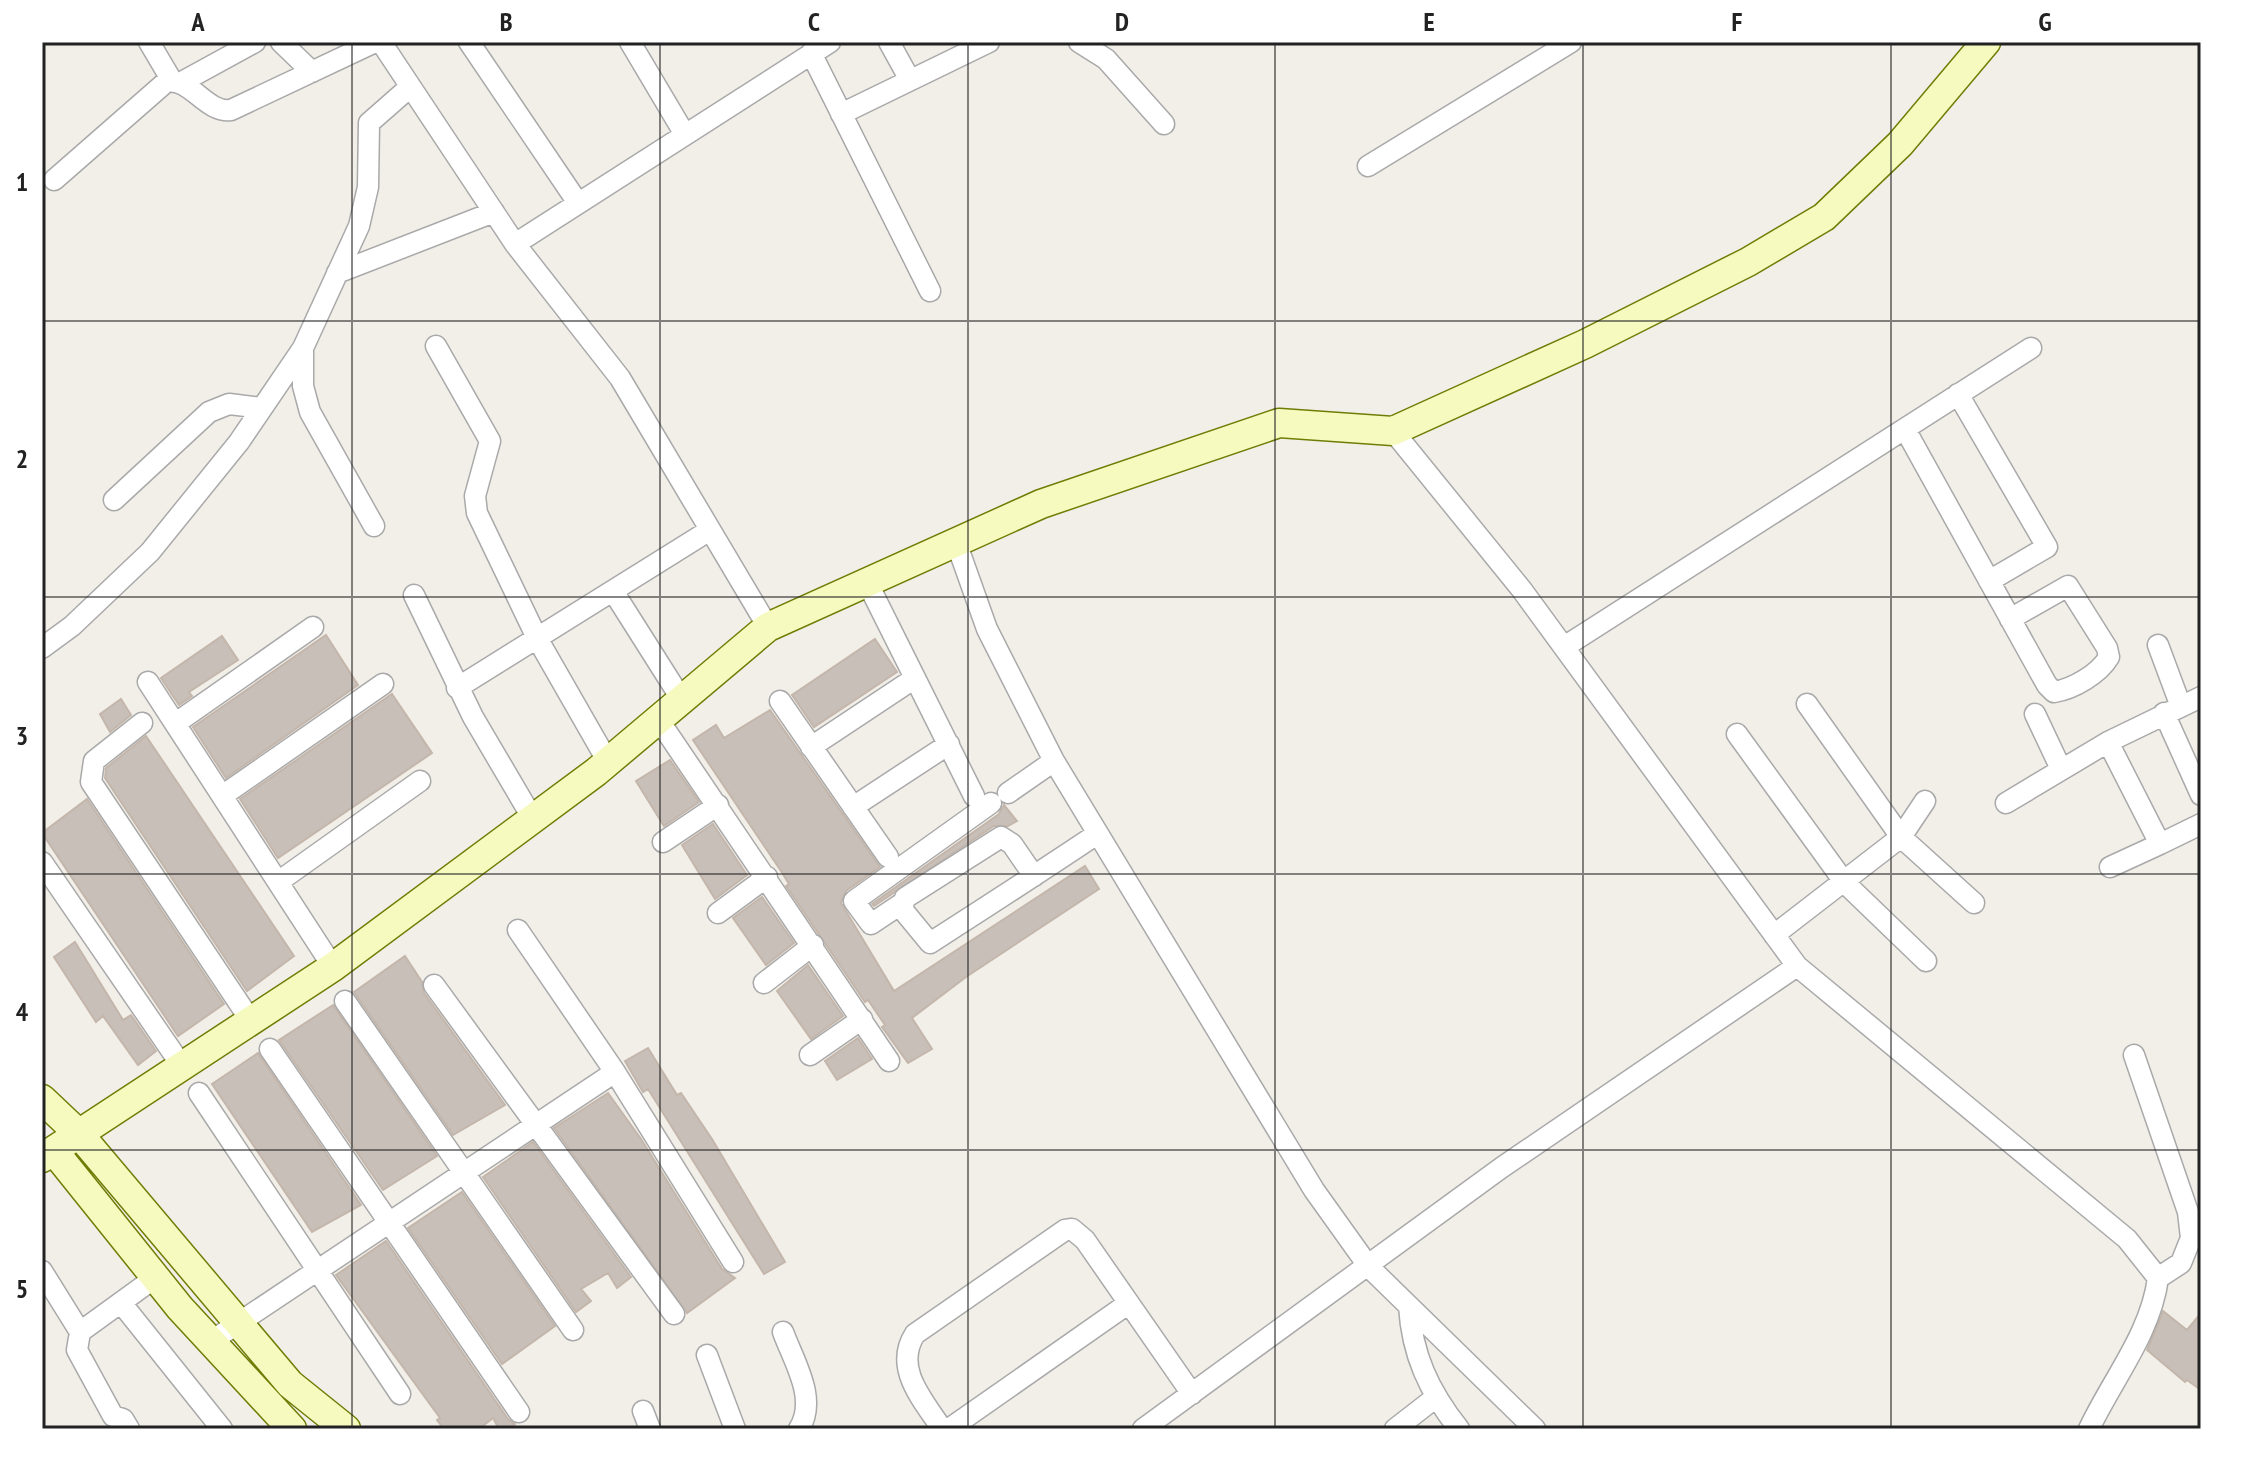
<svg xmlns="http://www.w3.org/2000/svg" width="2243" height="1471" viewBox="0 0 2243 1471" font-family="'PT Sans Narrow',sans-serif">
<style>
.building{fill:#c7bfb8;stroke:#c4b6ab;stroke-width:2}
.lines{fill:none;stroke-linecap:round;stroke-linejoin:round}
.street-casing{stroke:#a9a9a9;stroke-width:23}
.secondary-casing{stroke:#707d05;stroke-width:31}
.street{stroke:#fff;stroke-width:20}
.secondary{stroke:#f7fabf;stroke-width:28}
.grid{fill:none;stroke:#222;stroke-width:2;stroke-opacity:0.55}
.neatline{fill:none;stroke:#222;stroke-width:3}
.grid-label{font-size:26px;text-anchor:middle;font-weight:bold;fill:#222}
</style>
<rect width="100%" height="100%" fill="#f2efe9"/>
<path class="building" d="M326,635l32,50 -132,93 -33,-51z
M222,636l16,24 -49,32 3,4 -13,9 -18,-27z
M875,639l22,33 -83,55 -22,-32z
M392,694l40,59 -154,105 -38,-59z
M121,699l10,16 -21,17 -10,-18z
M770,710l110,157 -34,24 -5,12 53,88 191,-125 14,23 -133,88 -54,41 20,31 -24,14 -26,-36 3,-2 -17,-25 -3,2 -79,-116 3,-2 -8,-13 -88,-131 23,-15 8,13z
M146,736l148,220 -47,35 -142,-213 1,-10z
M670,760l29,42 -35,24 -28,-45z
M87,799l137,205 -46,32 -136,-203z
M1004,805l13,16 -9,5h-14l-120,80 -2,-2 127,-90z
M713,824l34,51 -32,24 -33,-54z
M762,897l32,46 -28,22 -33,-47z
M75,942l48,78 8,-5 25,36 -18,14 -35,-49 -7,6 -42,-65z
M405,956l17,26 2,11 81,112 -52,30 -99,-143z
M808,965l35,51 -32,23 -34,-48z
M333,1005l104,151 -54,34 -104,-150z
M858,1038l14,21 -35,21 -12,-19z
M648,1048l29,47 4,-2 31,46 73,123 -21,12 -116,-185 -5,3 -18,-31z
M258,1053l103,152 -49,27 -100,-148z
M608,1093l33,46 81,130 13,9 -48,35 -133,-185z
M533,1142l98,135 -14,11 -9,-15 -27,16 10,12 -15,11 -93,-135z
M462,1192l93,134 -53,38 -94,-136z
M386,1241l122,178 7,5 -6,5h-10l-6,-11 -14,11h-35l-7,-9 3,-2 -104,-143z
M2163,1311l24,19 14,-17v77l-14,-10 -2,2 -38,-32z"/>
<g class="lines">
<g class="street-casing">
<path id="street" d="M149,42l23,39
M281,42l31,30
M381,42l134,202 105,134 148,249
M469,42l109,161
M630,42l54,91
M889,42l21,38
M1079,42l27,17 58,65
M811,53l119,238
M180,83l75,-41
M841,114l148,-72
M1368,166l203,-124
M54,180l112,-98c25,-5 39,31 65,28l144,-68
M515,244l315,-202
M337,273l157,-61
M436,346l54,95 -15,55 2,17 60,125 71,124
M303,348v38l7,26 64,114
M1958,394l89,153 -58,34
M1905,429l142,256 7,7c19,-3 45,-18 55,-35l-2,-9 -39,-62 -58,33
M114,500l95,-88 20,-8 33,4
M956,542l31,87 67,132 260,429 55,77 166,162
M867,582l107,214
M613,591l69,109
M414,595l59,122 60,102
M2158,645l22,59
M1564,647l467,-299
M42,648l30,-22 78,-74 89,-110 64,-94 56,-122 9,-39 1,-64 41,-36
M148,682l185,285
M457,688l253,-158
M780,701l108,156
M1807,704l94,133 73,66
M2164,713l37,82
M2035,714l26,55
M658,719l231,342
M142,723l-48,38 -3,21 160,239
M176,723l137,-96
M1737,734l108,149 81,78
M2108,742l52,102 41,-20
M811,747l104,-69
M1008,793l46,-32
M222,796l161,-112
M2006,803l102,-61 93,-45
M853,807l96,-63
M663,842l55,-37
M42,862l140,204
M2110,867l50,-23
M1034,876l-22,-32 -11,-7 -96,61 -3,11 28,34c56,-36 112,-72 167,-109
M278,882l142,-101
M901,904l-30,20 -17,-23 137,-98
M718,913l49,-36
M518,930l97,142 118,190
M1774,935l127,-98 24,-36
M1797,966l330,273 31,39c-7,55 -46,102 -69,151
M764,983l49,-38
M434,985l240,329
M345,1001l228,329
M270,1049l249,363
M810,1055l52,-36
M2134,1055l54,157 3,26 -10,25 -23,15
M199,1093l201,301
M42,1271l38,61 -3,18 36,66 10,3 6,10
M122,1304l100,125
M1409,1306c3,49 20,85 50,123
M80,1332l76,-55
M783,1332c11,30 35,67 16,97
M210,1342l405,-270
M707,1355l28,74
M643,1411l7,18
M942,1429c-19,-29 -49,-61 -27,-95l150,-104 7,-1 13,11 107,154
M949,1429l180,-126
M1143,1429l358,-261 296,-202 -275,-376 -129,-159
M1395,1429l40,-31"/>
</g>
<g class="secondary-casing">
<path id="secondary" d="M42,1099l37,35 211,250 56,45
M54,1151l126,157 112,121
M42,1158l291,-191 263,-195 172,-145 273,-123 238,-81 114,8 192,-87 163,-82 76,-45 76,-73 86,-102"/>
</g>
<use href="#street" class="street"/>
<use href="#secondary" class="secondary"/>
</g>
<path class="grid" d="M352,42v1387M660,42v1387M968,42v1387M1275,42v1387M1583,42v1387M1891,42v1387M42,321h2159M42,597h2159M42,874h2159M42,1150h2159"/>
<rect width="2243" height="1471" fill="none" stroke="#ffffff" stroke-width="88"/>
<rect x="44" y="44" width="2155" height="1383" class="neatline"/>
<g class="grid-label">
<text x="198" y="31">A</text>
<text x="506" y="31">B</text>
<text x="814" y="31">C</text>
<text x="1122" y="31">D</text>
<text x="1429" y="31">E</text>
<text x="1737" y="31">F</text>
<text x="2045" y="31">G</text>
<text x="22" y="191">1</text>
<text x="22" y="468">2</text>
<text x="22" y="745">3</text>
<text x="22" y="1021">4</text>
<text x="22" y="1298">5</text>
</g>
</svg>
